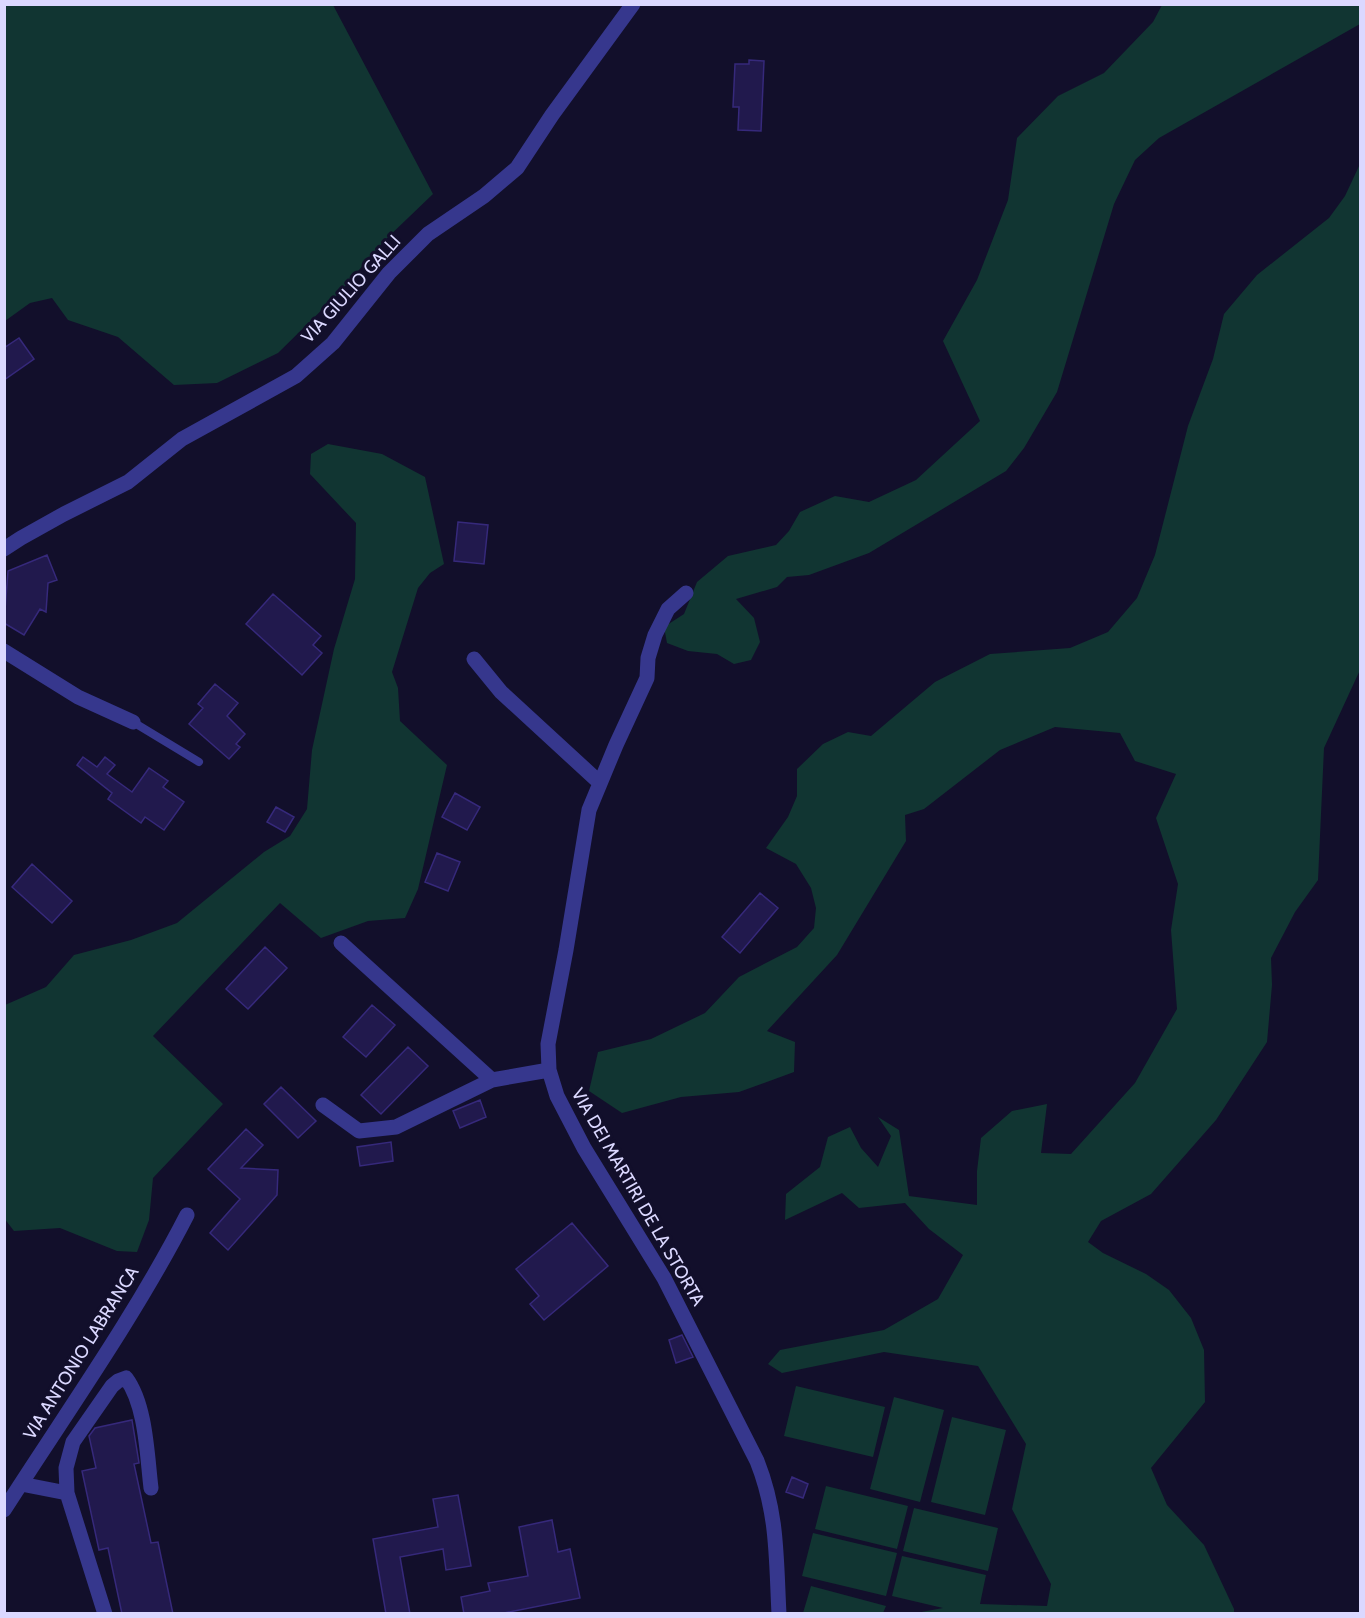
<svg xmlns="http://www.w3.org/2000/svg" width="1365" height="1618" viewBox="0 0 1365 1618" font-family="Cabin,sans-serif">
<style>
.green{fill:#113532}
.building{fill:#21194d;stroke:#36297b;stroke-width:1.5}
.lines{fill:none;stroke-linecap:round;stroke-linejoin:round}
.lane{stroke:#36378d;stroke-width:8}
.street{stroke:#36378d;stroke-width:15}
.labels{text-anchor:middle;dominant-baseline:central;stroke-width:6;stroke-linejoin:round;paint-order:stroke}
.street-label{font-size:18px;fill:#dbd8ff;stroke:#120f2b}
</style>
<rect width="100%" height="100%" fill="#120f2b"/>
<path class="green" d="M5,4l328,1 100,189 -49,47 -44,51 -62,61 -61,30 -43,2 -56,-48 -50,-17 -16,-22 -22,5 -25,18z
M1162,5h198v19l-201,114 -24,22 -21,44 -57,188 -33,56 -18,23 -137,82 -60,22 -22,2 -10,10 -41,12 18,19 6,24 -9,18 -17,4 -17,-10 -29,-3 -21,-8 -3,-16 20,-13 13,-32 31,-26 48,-11 13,-14 11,-19 35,-16 34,6 47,-22 64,-59 -37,-80 34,-61 31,-80 9,-62 41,-42 46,-23 49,-51z
M1360,164v506l-36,78 -6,132 -23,32 -24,46 1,27 -5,57 -51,78 -65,74 -50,27 -13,21 15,11 43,21 23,16 22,28 13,32 1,52 -54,66 16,37 37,40 30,64v4h-318l27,-5 -51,-12 10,-40 84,19 -6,29 67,2 4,-22 -39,-75 14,-65 -48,-78 -94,-14 -102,21 -14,-9 12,-14 104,-20 54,-31 25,-44 -34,-26 -24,-26 -46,5 -17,-15 -57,27 1,-26 34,-27 8,-30 22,-10 11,21 17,19 13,-31 -13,-19 21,13 10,66 68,9v-34l4,-33 31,-27 35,-7 -6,49 30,1 64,-71 42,-74 -6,-79 7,-46 -22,-66 20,-44 -41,-13 -15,-28 -65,-6 -55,23 -76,59 -19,6 1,26 -69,114 -70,76 28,11 -1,30 -55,20 -58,5 -59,16 -33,-22 9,-39 53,-13 54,-26 34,-36 58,-30 17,-19 2,-20 -5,-20 -15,-24 -30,-16 22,-31 9,-21v-27l26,-25 25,-12 23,4 64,-54 55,-28 80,-6 38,-16 29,-34 18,-43 33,-129 25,-67 11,-45 33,-39 72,-57 16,-22z
M328,444l54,10 43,23 19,87 -14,9 -12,15 -26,84 6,16 2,33 47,44 -29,124 -13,29 -37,3 -47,17 -41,-35 -127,133 70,68 -70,74 -4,42 -12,32 -20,-1 -57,-23 -46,3 -10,-13 1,-213 41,-18 28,-32 57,-15 46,-17 87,-71 26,-16 17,-27 5,-59 22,-101 21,-70 1,-56 -46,-49 1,-20z
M796,1386l89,21 -12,50 -89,-21z
M894,1397l50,13 -24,92 -50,-13z
M952,1417l54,13 -21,85 -54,-13z
M826,1486l82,20 -11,43 -82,-20z
M914,1508l84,20 -10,43 -85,-20z
M813,1533l84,20 -11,43 -84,-20z
M811,1586l75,20 -3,7h-80z"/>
<path class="building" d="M749,60l15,1 -3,70 -23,-1 1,-23h-6l2,-43h14z
M19,338l15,21 -30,21v-32z
M458,522l30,3 -4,39 -30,-3z
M47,555l10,25 -9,3 -2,29 -6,-3 -16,26 -20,-12 4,-52z
M273,594l48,42 -8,9 9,8 -20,22 -56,-51z
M215,684l23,19 -11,13 18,18 -9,10 4,3 -11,12 -40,-35 14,-16 -5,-4z
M83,757l14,10 8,-10 10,8 -8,9 25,18 17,-24 19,13 -5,6 21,15 -20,28 -19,-13 -4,6 -33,-24 4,-6 -35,-28z
M455,793l25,14 -13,23 -25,-13z
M276,807l18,10 -9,15 -18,-10z
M437,853l23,9 -12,29 -23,-9z
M32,864l40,37 -20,22 -40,-36z
M760,893l18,15 -38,45 -18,-16z
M265,947l22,21 -39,41 -22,-20z
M372,1005l23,20 -29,32 -23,-20z
M408,1047l20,19 -47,48 -20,-19z
M281,1087l35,34 -18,17 -34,-34z
M480,1100l6,17 -26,11 -7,-17z
M246,1129l17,16 -22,23 37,2 -1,25 -49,55 -18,-17 30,-34 -32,-30z
M391,1142l2,19 -33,5 -3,-19z
M572,1223l36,43 -64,54 -14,-16 9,-8 -23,-27z
M682,1335l11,22 -17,6 -7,-23z
M132,1420l7,43 -5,1 17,79 7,-1 15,72h-51l-14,-66 -9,2 -17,-79 14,-3 -7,-32 6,-8z
M792,1477l16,7 -5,14 -17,-6z
M458,1495l13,71 -25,4 -3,-21 -43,8 10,57h-24l-13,-75 65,-12 -5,-28z
M552,1520l6,32 12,-3 10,49 -81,16h-35l-3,-17 29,-6 -2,-8 40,-7 -9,-49z"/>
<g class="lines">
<path class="lane" d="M133,722l66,40"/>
<path class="street" d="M4,549l17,-11 43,-24 64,-32 54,-43 114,-63 37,-33 56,-70 39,-39 56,-38 33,-28 35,-53 81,-111
M686,593l-18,16 -13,26 -7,23 -1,20 -31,67 -27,65 -23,140 -18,94 1,26 8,26 27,52 80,130 93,183c21,53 19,97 22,153
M4,651l74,46 55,25
M474,659l27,33 99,91
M341,943l151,137
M323,1105l36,26 37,-4 96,-47 57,-10
M21,1484l46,9 38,121
M67,1493l-1,-25 7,-26 39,-56 6,-5 8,-3c20,27 21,77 25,110
M4,1510c62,-97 130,-192 183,-295"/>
</g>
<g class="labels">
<g class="street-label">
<text transform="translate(351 289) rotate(-48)">VIA GIULIO GALLI</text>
<text transform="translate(638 1197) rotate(60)">VIA DEI MARTIRI DE LA STORTA</text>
<text transform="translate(81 1353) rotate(-58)">VIA ANTONIO LABRANCA</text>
</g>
</g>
<rect width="1365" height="1618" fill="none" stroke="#dbd8ff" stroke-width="12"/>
</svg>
